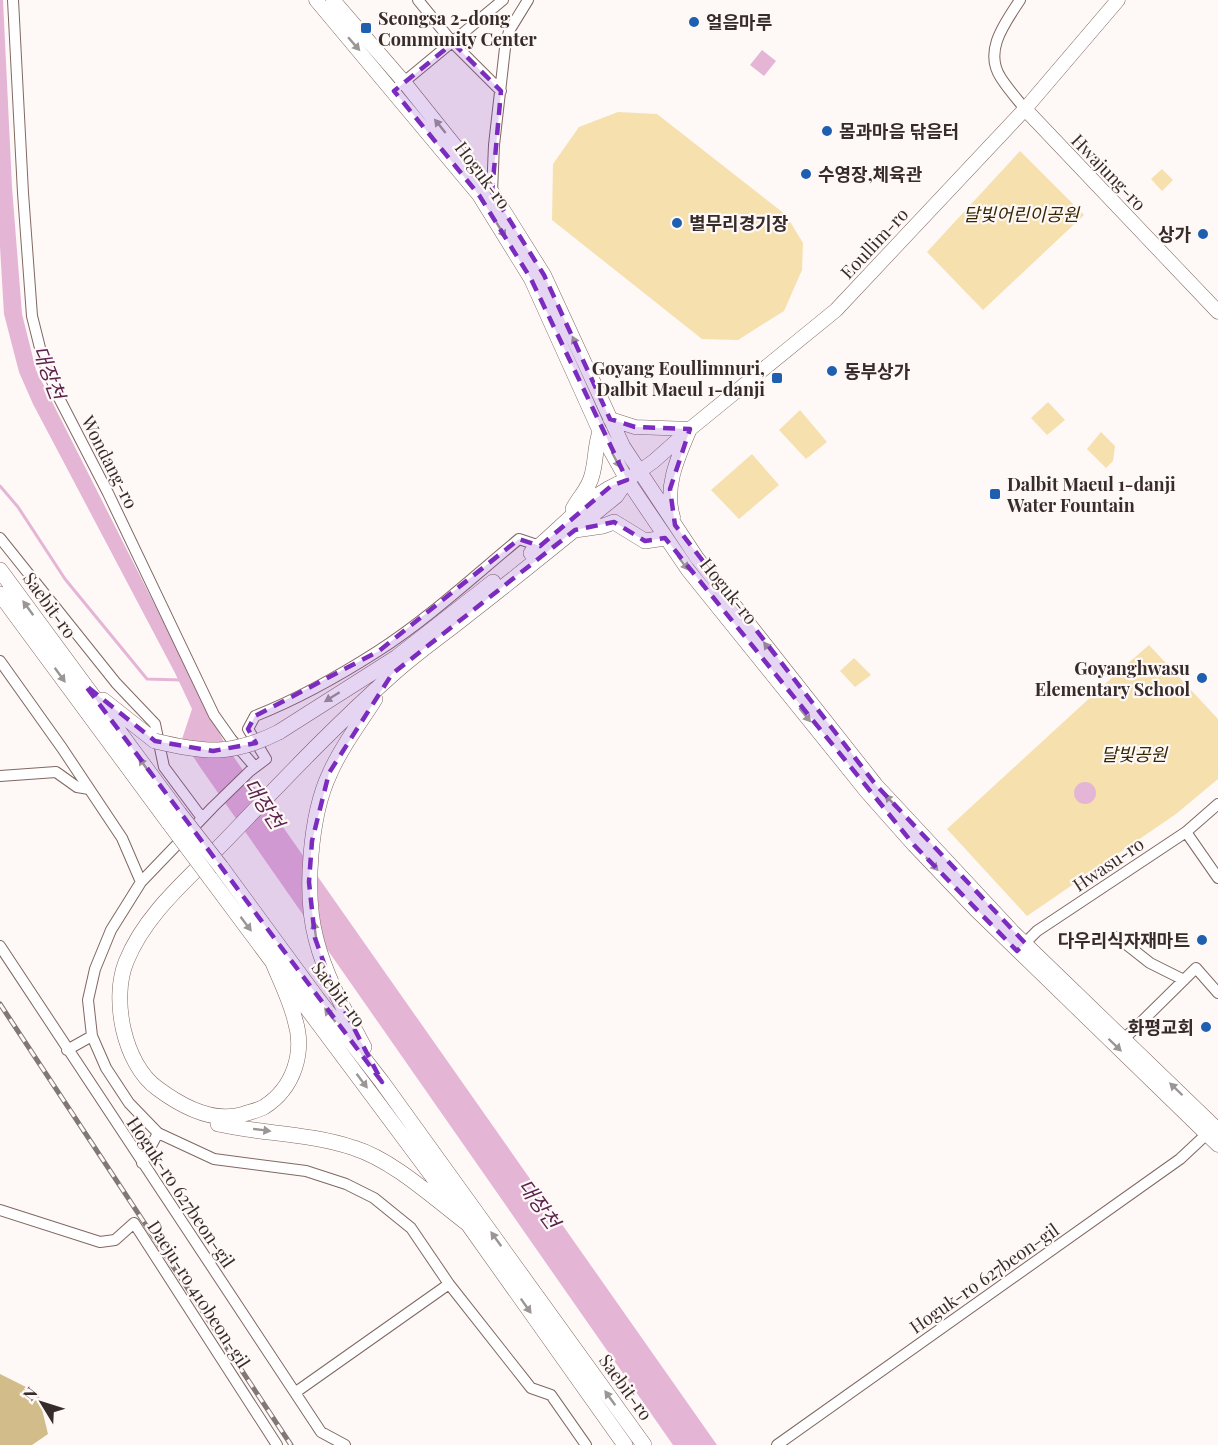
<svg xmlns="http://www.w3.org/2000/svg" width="1218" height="1445" viewBox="0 0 1218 1445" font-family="'Playfair Display','Noto Sans KR',serif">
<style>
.green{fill:#f5e0ae}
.forest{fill:#d1bc8a}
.water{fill:#e5b5d6}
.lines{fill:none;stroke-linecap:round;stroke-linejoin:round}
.stream{stroke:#e5b5d6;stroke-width:3}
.minor-casing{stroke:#816862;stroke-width:12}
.major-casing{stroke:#816862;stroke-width:15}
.highway-casing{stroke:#816862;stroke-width:16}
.minor{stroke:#fff;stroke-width:10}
.major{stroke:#fff;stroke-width:14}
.highway{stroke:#fff;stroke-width:15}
.rail-casing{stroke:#817875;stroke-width:5}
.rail{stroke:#fef8f7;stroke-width:3;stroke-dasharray:9;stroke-linecap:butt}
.highway-bridge-casing{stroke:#816862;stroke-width:16;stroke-linecap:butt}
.highway-bridge{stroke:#fff;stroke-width:15}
.oneway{fill:#9b9694}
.marked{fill:#7b2cbf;fill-opacity:0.2;stroke:#7b2cbf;stroke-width:4.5;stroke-dasharray:12 8;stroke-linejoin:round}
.poi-dot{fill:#1f5fb0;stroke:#fef8f7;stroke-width:2}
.labels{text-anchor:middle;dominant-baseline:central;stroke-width:4.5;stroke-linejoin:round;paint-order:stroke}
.poi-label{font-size:18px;font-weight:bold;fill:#372c29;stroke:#fef8f7;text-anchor:start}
.street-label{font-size:18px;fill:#372c29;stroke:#fef8f7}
.park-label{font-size:18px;font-style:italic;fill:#362700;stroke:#fef8f7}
.water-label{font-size:20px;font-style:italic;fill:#5b224d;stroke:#fef8f7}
</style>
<rect width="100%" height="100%" fill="#fef8f7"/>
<path class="green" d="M618,112l39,2 129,101 17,28 -1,27 -18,41 -46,29 -36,-1 -150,-119 1,-56 26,-37z
M1020,151l64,64 -101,95 -56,-58z
M1162,169l11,11 -11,11 -11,-12z
M1048,402l17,18 -18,15 -16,-17z
M800,410l27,32 -21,17 -27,-29z
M1101,432l14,14 -2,15 -7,7 -19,-19z
M752,454l27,31 -40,34 -28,-29z
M1149,645l69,74v60l-42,35 -149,102 -80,-87 171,-157z
M854,658l17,17 -16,12 -15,-16z"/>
<path class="forest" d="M0,1374l38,19 10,41 -16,11h-32z"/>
<path class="water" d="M0,0h3l9,187 10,127 14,56 190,376 491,699h-44l-473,-678 -18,-28 10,-30 -17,-36 -142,-269 -14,-32 -15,-58 -4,-67z
M762,50l14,11 -12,15 -14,-11z
M1074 793a11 11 0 1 1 22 0a11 11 0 1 1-22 0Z"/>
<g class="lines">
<path class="stream" d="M0,486l18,21 47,72 82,100 34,1"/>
<g class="minor-casing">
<path id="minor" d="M13,0l10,193 9,123 11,44 16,38 49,95 106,222 17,24 24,28
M418,0l35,43 48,48
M1020,0c-15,23 -37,51 -19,78 7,11 16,21 24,31
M399,86l104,-86
M492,192l2,-47 11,-97 4,-17 19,-31
M0,538l116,145 39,41 9,43 38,51
M540,546l-21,-7c-46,38 -91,80 -141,112 -39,25 -80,48 -123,65l-7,13 18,30 -16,12 -37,36 -72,75 -30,48 -16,39 -7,31 4,36 14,32 23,35 29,30 56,26 92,12 40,13 28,14 37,30 38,56 82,104 20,7 35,50
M0,661l62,87 60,90 19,44
M0,776l56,-4 21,15 12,2
M1186,832l32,46
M1117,937l33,26 34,17
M0,946l321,486 24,13
M1020,948l17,-17 149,-99 32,-28
M1124,1039l72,-71 22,25
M67,1050l25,-14
M142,1163l16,-30
M0,1210l100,32 15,-2 19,-17 143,222
M296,1392l153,-108
M777,1445l403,-286 31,-29"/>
</g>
<g class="major-casing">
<path id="major" d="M316,0l163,195 52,84 69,153 27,48 61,90 179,222 47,53 62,65 242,235
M333,0l71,82 88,110 52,83 79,171 74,112 179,227 137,147 205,198
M1025,109l193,203
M610,419l25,8 55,2c-12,28 -26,58 -17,88
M633,476l21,-15 36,-32 146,-119 189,-201 93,-109"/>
</g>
<g class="highway-casing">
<path id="highway" d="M573,509c6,-12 16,-20 19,-34 4,-14 3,-29 8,-43
M575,530l28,-4 11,-4 31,19 20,-3
M531,553c31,-25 58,-59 96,-73
M0,570l179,243
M0,594l169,229
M103,700l52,41
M279,732l118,-75 96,-75
M221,867l96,131 65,84 262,363
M210,878l258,346 157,221
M271,958c8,20 19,41 24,62 10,32 -1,68 -31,87 -5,3 -14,5 -20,7 -31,10 -63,-8 -87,-26 -33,-24 -46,-89 -31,-126 19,-48 62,-83 97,-119 55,-57 109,-115 169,-168 24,-22 52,-41 78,-62 49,-38 98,-78 146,-117l11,-16
M364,1047c-18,-34 -38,-69 -48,-108 -12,-45 -6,-124 14,-166 11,-26 30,-50 45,-74
M218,1124c45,10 91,9 136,24 39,12 81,51 114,76"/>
</g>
<use href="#minor" class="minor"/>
<use href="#major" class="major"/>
<use href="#highway" class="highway"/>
<g class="rail-casing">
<path id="rail" d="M0,1004l291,441"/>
</g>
<use href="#rail" class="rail"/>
<g class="highway-bridge-casing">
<path id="highway-bridge" d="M155,741c50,12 77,15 124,-9
M179,813l42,54
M169,823l41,55"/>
</g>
<use href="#highway-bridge" class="highway-bridge"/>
</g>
<defs><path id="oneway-solid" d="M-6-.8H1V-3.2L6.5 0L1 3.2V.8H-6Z" transform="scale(1.5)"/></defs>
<g class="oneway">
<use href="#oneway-solid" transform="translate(354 44) rotate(49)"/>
<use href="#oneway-solid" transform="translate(440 126) rotate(-129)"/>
<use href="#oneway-solid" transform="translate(501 230) rotate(58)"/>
<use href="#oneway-solid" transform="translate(576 344) rotate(-115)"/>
<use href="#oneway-solid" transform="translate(616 460) rotate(62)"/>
<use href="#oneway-solid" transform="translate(683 563) rotate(53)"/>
<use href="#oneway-solid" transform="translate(28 608) rotate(-126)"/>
<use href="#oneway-solid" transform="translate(769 649) rotate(-128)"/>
<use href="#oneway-solid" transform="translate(60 675) rotate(54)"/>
<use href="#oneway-solid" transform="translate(332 697) rotate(148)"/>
<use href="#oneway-solid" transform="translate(805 715) rotate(51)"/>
<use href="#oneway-solid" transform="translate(144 765) rotate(-126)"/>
<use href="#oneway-solid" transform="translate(891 801) rotate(-133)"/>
<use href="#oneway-solid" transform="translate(932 864) rotate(47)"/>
<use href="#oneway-solid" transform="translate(246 924) rotate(53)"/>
<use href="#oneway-solid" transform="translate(315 930) rotate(-98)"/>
<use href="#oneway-solid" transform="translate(330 1015) rotate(-128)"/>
<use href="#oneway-solid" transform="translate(1115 1045) rotate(44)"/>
<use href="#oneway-solid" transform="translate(362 1081) rotate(53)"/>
<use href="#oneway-solid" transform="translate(1176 1089) rotate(-136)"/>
<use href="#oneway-solid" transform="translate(262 1130) rotate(7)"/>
<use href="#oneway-solid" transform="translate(496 1239) rotate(-126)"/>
<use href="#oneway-solid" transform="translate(526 1306) rotate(55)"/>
<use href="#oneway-solid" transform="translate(610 1398) rotate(-126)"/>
</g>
<path class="marked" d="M453,43l48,48 -9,101 52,83 66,144 25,8 55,2 -20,60 5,36 201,260 149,158 -8,8 -103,-106 -249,-307 -20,3 -31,-19 -39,8 -183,144 -63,99 -17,68 -3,41 6,56 17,48 50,96 -297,-397 70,56 58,10 43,-8 -8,-14 7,-13 124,-65 140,-112 21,7 71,-60 16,-6 -96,-201 -52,-84 -85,-104z"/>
<g class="poi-dot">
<circle cx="694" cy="22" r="6"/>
<rect x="360" y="22" width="12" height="12" rx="3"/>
<circle cx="827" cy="131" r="6"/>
<circle cx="806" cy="174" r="6"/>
<circle cx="677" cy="223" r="6"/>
<circle cx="1203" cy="234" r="6"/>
<circle cx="832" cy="371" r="6"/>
<rect x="771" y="372" width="12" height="12" rx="3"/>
<rect x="989" y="488" width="12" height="12" rx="3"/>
<circle cx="1202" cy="678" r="6"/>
<circle cx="1202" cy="940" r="6"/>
<circle cx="1206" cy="1027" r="6"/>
</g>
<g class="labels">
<g class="poi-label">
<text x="378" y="18">Seongsa 2-dong<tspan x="378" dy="21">Community Center</tspan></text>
<text x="706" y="22">얼음마루</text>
<text x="839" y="131">몸과마음 닦음터</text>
<text x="818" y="174">수영장,체육관</text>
<text x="689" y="223">별무리경기장</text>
<text x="1191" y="234" text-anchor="end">상가</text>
<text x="765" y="368" text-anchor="end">Goyang Eoullimnuri,<tspan x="765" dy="21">Dalbit Maeul 1-danji</tspan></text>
<text x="844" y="371">동부상가</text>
<text x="1007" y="484">Dalbit Maeul 1-danji<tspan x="1007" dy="21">Water Fountain</tspan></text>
<text x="1190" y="668" text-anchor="end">Goyanghwasu<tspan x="1190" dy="21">Elementary School</tspan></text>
<text x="1190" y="940" text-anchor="end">다우리식자재마트</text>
<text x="1194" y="1027" text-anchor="end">화평교회</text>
</g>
<g class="street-label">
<text transform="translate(1109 172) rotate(46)">Hwajung-ro</text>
<text transform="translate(483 175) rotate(53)">Hoguk-ro</text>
<text transform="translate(874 243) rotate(-47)">Eoullim-ro</text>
<text transform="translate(110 462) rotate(63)">Wondang-ro</text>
<text transform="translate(729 591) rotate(51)">Hoguk-ro</text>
<text transform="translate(50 605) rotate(54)">Saebit-ro</text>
<text transform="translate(1108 864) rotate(-34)">Hwasu-ro</text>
<text transform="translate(339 994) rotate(53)">Saebit-ro</text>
<text transform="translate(181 1192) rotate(56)">Hoguk-ro 627beon-gil</text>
<text transform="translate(984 1278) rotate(-35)">Hoguk-ro 627beon-gil</text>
<text transform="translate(199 1294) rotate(57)">Daeju-ro 410beon-gil</text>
<text transform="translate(626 1387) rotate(54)">Saebit-ro</text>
</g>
<g class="park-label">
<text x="1021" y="214">달빛어린이공원</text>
<text x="1134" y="754">달빛공원</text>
</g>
<g class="water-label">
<text transform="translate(50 372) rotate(69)">대장천</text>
<text transform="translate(265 803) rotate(57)">대장천</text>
<text transform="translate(540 1203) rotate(54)">대장천</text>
</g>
</g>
<g transform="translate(42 1403) rotate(308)" stroke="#fef8f7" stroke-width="4.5" paint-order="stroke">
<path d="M0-4.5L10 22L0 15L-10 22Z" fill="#372c29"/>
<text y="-9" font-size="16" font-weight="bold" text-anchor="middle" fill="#372c29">N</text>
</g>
</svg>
